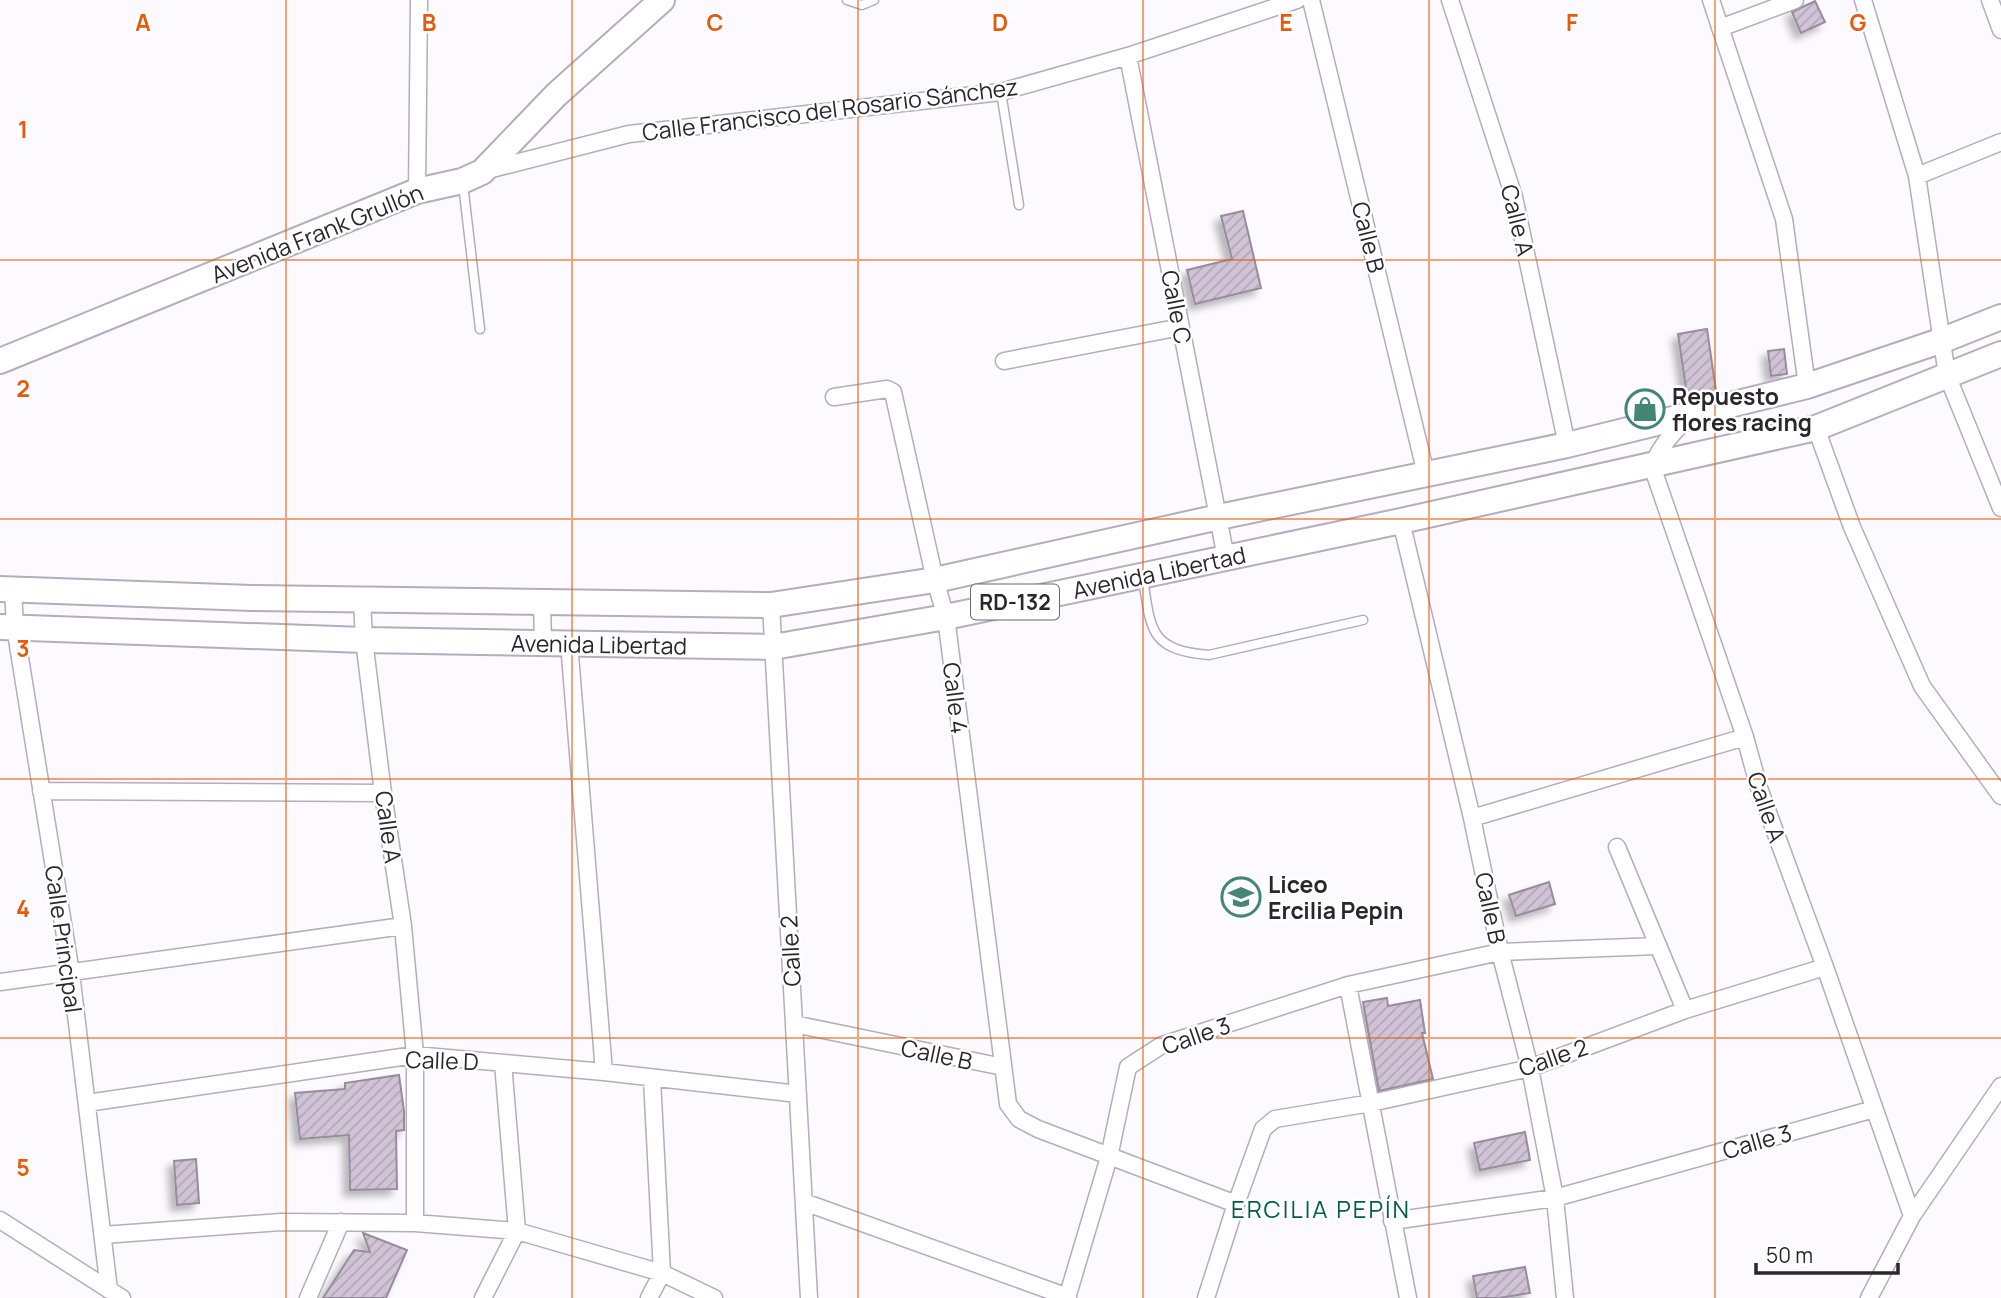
<svg xmlns="http://www.w3.org/2000/svg" width="2001" height="1298" viewBox="0 0 2001 1298" font-family="Manrope,sans-serif">
<style>
.building{fill:url(#building-hatch);stroke:#978c9d;stroke-width:2;filter:url(#shadow)}
.lines{fill:none;stroke-linecap:round;stroke-linejoin:round}
.service-casing{stroke:#b7abbc;stroke-width:11}
.minor-casing{stroke:#b7abbc;stroke-width:19}
.primary-casing{stroke:#b7abbc;stroke-width:28}
.service{stroke:#fff;stroke-width:8}
.minor{stroke:#fff;stroke-width:16}
.primary{stroke:#fff;stroke-width:24}
.grid{fill:none;stroke:#e8590c;stroke-width:2;stroke-opacity:0.55}
.labels{text-anchor:middle;dominant-baseline:central;stroke-width:5;stroke-linejoin:round;paint-order:stroke}
.shield{fill:#fff;stroke:#6b676c;stroke-width:2}
.shield-label{font-size:21px;font-weight:bold;fill:#2b262d}
.street-label{font-size:23px;fill:#2b262d;stroke:#fff}
.poi-label{font-size:23px;font-weight:bold;fill:#2b262d;stroke:#fff;text-anchor:start}
.neighbourhood-label{font-size:24px;letter-spacing:2px;fill:#005d4e;stroke:#fff}
.grid-label{font-size:23px;text-anchor:middle;font-weight:bold;fill:#e8590c;stroke:#fff;stroke-width:5;stroke-linejoin:round;paint-order:stroke}
</style>
<defs>
<pattern id="building-hatch" width="6" height="6" patternUnits="userSpaceOnUse" patternTransform="scale(1.75)"><rect width="6" height="6" fill="#cfc3d5"/><path d="M-1 1l2-2M0 6l6-6M5 7l2-2" fill="none" stroke="#b2a7b7"/></pattern>
<filter id="shadow"><feDropShadow dx="-6" dy="6" stdDeviation="3.5" flood-color="#0004"/></filter>
</defs>
<rect width="100%" height="100%" fill="#fcfafe"/>
<path class="building" d="M1815,1l10,21 -24,11 -9,-21z
M1243,211l18,77 -66,16 -8,-34 45,-11 -11,-43z
M1707,329l9,62 -29,4 -9,-61z
M1784,349l3,25 -16,2 -3,-25z
M1549,882l6,22 -39,12 -7,-21z
M1387,998l1,8 32,-6 5,33h-3l11,46 -54,12 -16,-89z
M399,1075l5,36v19l-8,1 1,58 -47,1 -1,-55 -49,4 -5,-46 50,-4v-6z
M1525,1132l5,28 -50,10 -6,-27z
M196,1159l3,44 -22,2 -3,-44z
M363,1233l44,17 -21,48h-63l31,-48 16,2z
M1525,1267l5,26 -31,5h-22l-4,-22z"/>
<g class="lines">
<g class="service-casing">
<path id="service" d="M847,0l15,5 12,-5
M1001,92l18,113
M463,184l17,145
M1143,579c8,52 7,71 66,76l154,-35"/>
</g>
<g class="minor-casing">
<path id="minor" d="M1311,0l115,474
M1450,0l64,197 53,248
M1711,0l73,219 23,167
M1863,0l54,176 30,199 54,133
M1990,0l11,30
M1720,28l75,-28
M1128,56l98,502
M484,171l145,-37 372,-42 127,-36 169,-56
M1917,176l84,-34
M417,191l2,-191
M1004,361l177,-34
M834,397l53,-8 6,3 42,188 11,37 62,487 11,15 19,10 198,75
M1690,418c-18,13 -29,28 -38,48l93,271 14,51 66,179 87,249
M1816,428l36,99 70,159 79,110
M1401,521l71,297 28,134 30,116 25,130 10,100
M13,589l2,38 56,346 38,317
M362,599l2,41 19,153 20,133 12,129v168
M542,602l1,41
M771,605l38,693
M569,643l35,429
M41,791l342,2
M1472,818l273,-81
M1617,847l68,163
M0,982l403,-56
M1348,985l60,313
M794,1024l209,43
M87,1103l328,-48 189,17 194,22
M804,1202l264,95
M0,1220l122,78
M1392,1221l163,-23 319,-89
M103,1235l178,-13 134,1 102,8 145,42 52,25
M308,1298l33,-76
M483,1298l34,-67 -14,-168
M649,1298l13,-25 -10,-194
M1067,1298l42,-141 19,-90 34,-22 186,-60 152,-33 158,-6
M1206,1298l30,-94 27,-75 12,-10 96,-16 159,-35 155,-58 140,-43
M1869,1298l43,-82 89,-130"/>
</g>
<g class="primary-casing">
<path id="primary" d="M0,361l417,-170 45,-10 20,-9 74,-77 106,-95
M0,589l252,9 519,7 164,-25 284,-63 348,-72 240,-59 136,-46 58,-23
M0,627l364,13 409,7 173,-30 455,-96 415,-93 185,-74"/>
</g>
<use href="#service" class="service"/>
<use href="#minor" class="minor"/>
<use href="#primary" class="primary"/>
</g>
<path class="grid" d="M286,0v1298M572,0v1298M858,0v1298M1143,0v1298M1429,0v1298M1715,0v1298M0,260h2001M0,519h2001M0,779h2001M0,1038h2001"/>
<defs>
<g id="shop-ring" transform="scale(2.0125)"><circle r="9.5" fill="#fff" stroke="#448576" stroke-width="1.5"/><path d="M-5-2.5h2.3a2.7 3.5 0 0 1 5.4 0H5L5.5 6h-11ZM-1.5-2.5h3a1.5 2.3 0 0 0-3 0Z" fill="#448576"/></g>
<g id="school-ring" transform="scale(2.0125)"><circle r="9.5" fill="#fff" stroke="#448576" stroke-width="1.5"/><path d="M0-5L7-2L0 1L-7-2ZM-4 1L0 2.5L4 1V4Q0 6-4 4Z" fill="#448576"/></g>
</defs>
<g fill-rule="evenodd">
<use href="#shop-ring" x="1645" y="409"/>
<use href="#school-ring" x="1241" y="897"/>
</g>
<g class="labels">
<rect class="shield" x="971" y="584.5" width="88" height="35" rx="5"/>
<g class="shield-label">
<text x="1015" y="602">RD-132</text>
</g>
<g class="street-label">
<text transform="translate(830 109) rotate(-7)">Calle Francisco del Rosario Sánchez</text>
<text transform="translate(1518 220) rotate(76)">Calle A</text>
<text transform="translate(317 233) rotate(-22)">Avenida Frank Grullón</text>
<text transform="translate(1369 237) rotate(76)">Calle B</text>
<text transform="translate(1177 307) rotate(79)">Calle C</text>
<text transform="translate(1159 572) rotate(-12)">Avenida Libertad</text>
<text transform="translate(599 644) rotate(1)">Avenida Libertad</text>
<text transform="translate(956 698) rotate(83)">Calle 4</text>
<text transform="translate(1767 807) rotate(71)">Calle A</text>
<text transform="translate(389 827) rotate(82)">Calle A</text>
<text transform="translate(1491 908) rotate(78)">Calle B</text>
<text transform="translate(64 939) rotate(82)">Calle Principal</text>
<text transform="translate(790 951) rotate(-93)">Calle 2</text>
<text transform="translate(1196 1035) rotate(-19)">Calle 3</text>
<text transform="translate(937 1054) rotate(12)">Calle B</text>
<text transform="translate(1553 1057) rotate(-19)">Calle 2</text>
<text transform="translate(442 1060) rotate(2)">Calle D</text>
<text transform="translate(1757 1141) rotate(-16)">Calle 3</text>
</g>
<g class="poi-label">
<text x="1672" y="396">Repuesto<tspan x="1672" dy="26">flores racing</tspan></text>
<text x="1268" y="884">Liceo<tspan x="1268" dy="26">Ercilia Pepin</tspan></text>
</g>
<g class="neighbourhood-label">
<text x="1321" y="1208">ERCILIA PEPÍN</text>
</g>
</g>
<g class="grid-label">
<text x="143" y="31">A</text>
<text x="429" y="31">B</text>
<text x="715" y="31">C</text>
<text x="1000" y="31">D</text>
<text x="1286" y="31">E</text>
<text x="1572" y="31">F</text>
<text x="1858" y="31">G</text>
<text x="23" y="138">1</text>
<text x="23" y="397">2</text>
<text x="23" y="657">3</text>
<text x="23" y="917">4</text>
<text x="23" y="1176">5</text>
</g>
<path d="M1756 1263v10h142v-10" fill="none" stroke="#2b262d" stroke-width="3.5"/>
<text x="1766" y="1263" font-size="21" fill="#2b262d" stroke="#ffffff" stroke-width="5" paint-order="stroke">50 m</text>
</svg>
